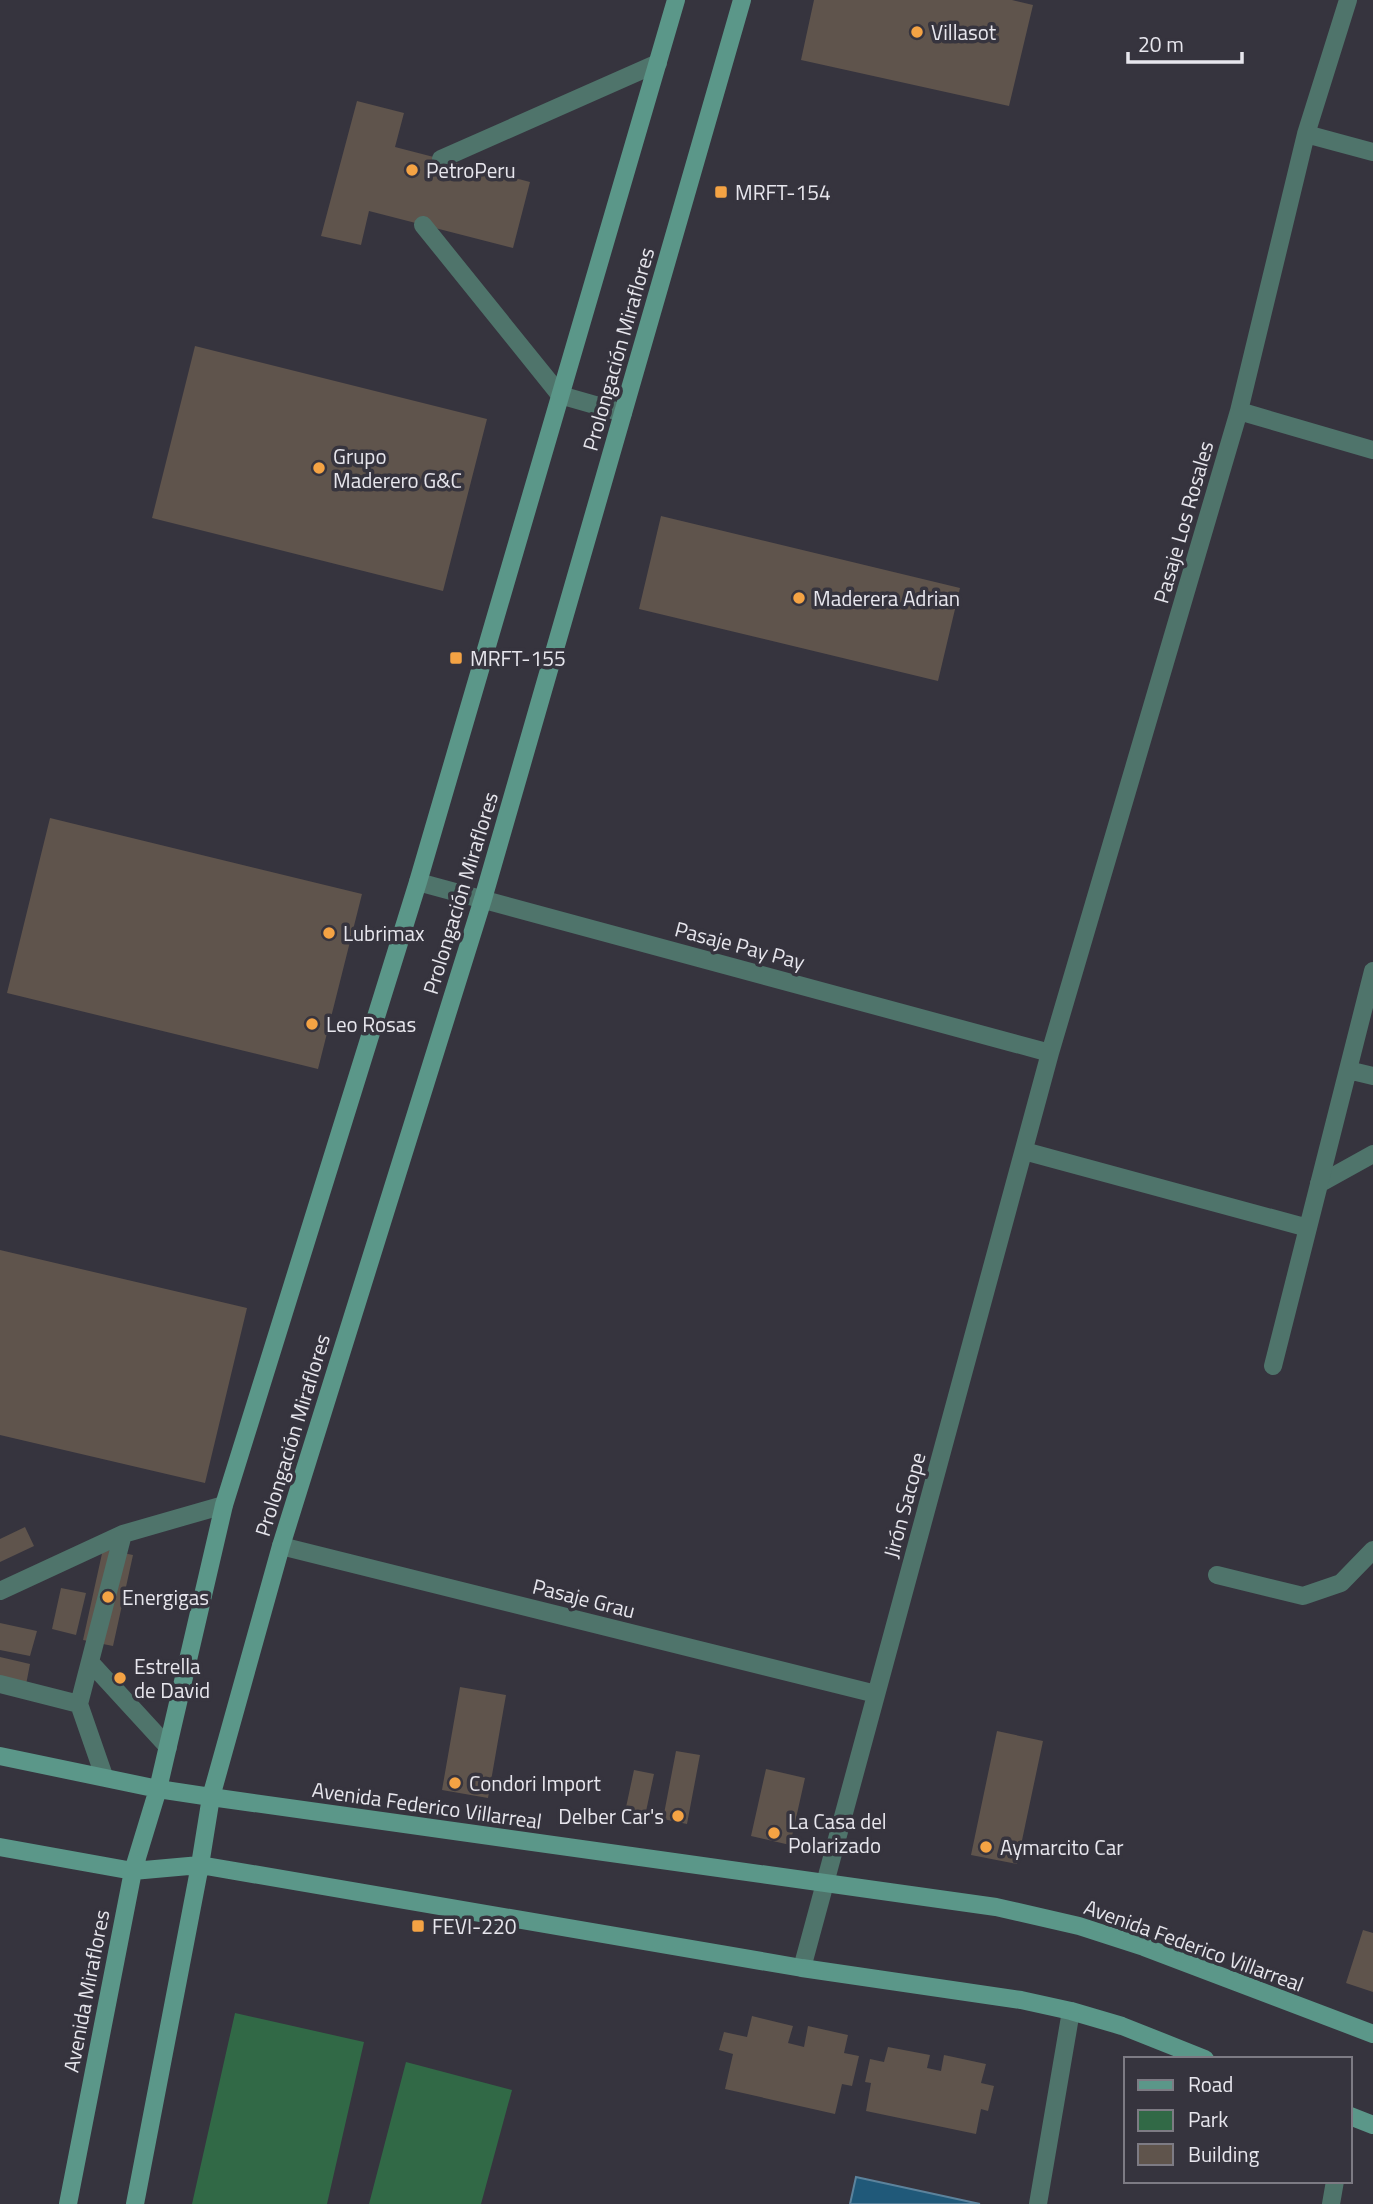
<svg xmlns="http://www.w3.org/2000/svg" width="1373" height="2204" viewBox="0 0 1373 2204" font-family="'Titillium Web',sans-serif">
<style>
.green{fill:#316946}
.water{fill:#205979;stroke:#5c839c;stroke-width:2}
.building{fill:#5f544c}
.lines{fill:none;stroke-linecap:round;stroke-linejoin:round}
.service{stroke:#4f746b;stroke-width:18}
.minor{stroke:#4f746b;stroke-width:18}
.secondary{stroke:#5b9789;stroke-width:18}
.poi-dot{fill:#f4a344;stroke:#36343e;stroke-width:2.5}
.labels{text-anchor:middle;dominant-baseline:central;stroke-width:7;stroke-linejoin:round;paint-order:stroke}
.poi-label{font-size:21px;fill:#e7e6ed;stroke:#36343e;text-anchor:start}
.street-label{font-size:21px;fill:#e7e6ed;stroke:#36343e}
</style>
<rect width="100%" height="100%" fill="#36343e"/>
<path class="green" d="M235,2013l129,29 -37,162h-135z
M406,2062l106,28 -31,114h-112z"/>
<path class="water" d="M856,2177l124,27h-130z"/>
<path class="building" d="M814,0h198l21,5 -24,101 -208,-46z
M357,101l47,12 -9,34 135,35 -17,66 -144,-37 -8,34 -40,-9z
M195,346l292,73 -44,172 -291,-73z
M661,516l299,72 -22,93 -299,-72z
M50,818l312,76 -44,175 -311,-76z
M0,1250l247,58 -42,175 -205,-48z
M25,1527l9,19 -34,16v-23z
M103,1549l30,6 -20,91 -30,-6z
M61,1588l25,5 -10,42 -24,-6z
M0,1623l37,8 -7,25 -30,-6z
M0,1657l30,7 -5,26 -25,-5z
M460,1687l46,8 -18,103 -46,-8z
M997,1731l46,10 -26,123 -46,-9z
M676,1751l24,4 -13,69 -24,-5z
M766,1769l39,9 -15,67 -39,-9z
M634,1770l20,4 -9,42 -20,-4z
M1363,1930l10,3v59l-27,-9z
M752,2016l41,10 -5,17 16,4 4,-21 40,9 -4,18 15,3 -7,30 -10,-2 -7,30 -110,-25 8,-35 -14,-4 5,-18 23,5z
M888,2047l42,8 -3,13 14,3 3,-16 42,9 -5,19 13,3 -6,25 -7,-2 -5,25 -110,-23 5,-28 -6,-1 5,-23 14,3z"/>
<g class="lines">
<path class="service" d="M441,159l217,-96
M423,225l137,170 63,18
M1319,1184l54,-30
M1217,1575l86,21 38,-13 32,-33
M0,1591l123,-57 101,-29
M90,1662l78,85
M0,1684l79,20
M104,1776l-25,-72 44,-170"/>
<path class="minor" d="M1306,134l67,18
M1239,411l134,39
M418,882l632,171
M1348,1070l25,6
M1024,1151l284,77
M1273,1366l100,-395
M281,1546l595,148
M802,1968l248,-915 189,-642 67,-277 42,-134
M1038,2204l33,-193
M1331,2204l4,-23"/>
<path class="secondary" d="M0,1756l158,33 53,8 785,110 83,19 65,21 229,87
M0,1847l133,24 67,-6 602,103 219,32 50,11 51,15 83,33
M1350,2116l23,9
M68,2204l65,-333 25,-82 66,-284 194,-623 258,-882
M135,2204l65,-339 11,-68 70,-251 202,-647 259,-899"/>
</g>
<g class="poi-dot">
<circle cx="917" cy="32" r="7"/>
<circle cx="412" cy="170" r="7"/>
<rect x="714" y="185" width="14" height="14" rx="3.5"/>
<circle cx="319" cy="468" r="7"/>
<circle cx="799" cy="598" r="7"/>
<rect x="449" y="651" width="14" height="14" rx="3.5"/>
<circle cx="329" cy="933" r="7"/>
<circle cx="312" cy="1024" r="7"/>
<circle cx="108" cy="1597" r="7"/>
<circle cx="120" cy="1678" r="7"/>
<circle cx="455" cy="1783" r="7"/>
<circle cx="678" cy="1816" r="7"/>
<circle cx="774" cy="1833" r="7"/>
<circle cx="986" cy="1847" r="7"/>
<rect x="411" y="1919" width="14" height="14" rx="3.5"/>
</g>
<g class="labels">
<g class="poi-label">
<text x="931" y="32">Villasot</text>
<text x="426" y="170">PetroPeru</text>
<text x="735" y="192">MRFT-154</text>
<text x="333" y="456">Grupo<tspan x="333" dy="24">Maderero G&amp;C</tspan></text>
<text x="813" y="598">Maderera Adrian</text>
<text x="470" y="658">MRFT-155</text>
<text x="343" y="933">Lubrimax</text>
<text x="326" y="1024">Leo Rosas</text>
<text x="122" y="1597">Energigas</text>
<text x="134" y="1666">Estrella<tspan x="134" dy="24">de David</tspan></text>
<text x="469" y="1783">Condori Import</text>
<text x="664" y="1816" text-anchor="end">Delber Car's</text>
<text x="788" y="1821">La Casa del<tspan x="788" dy="24">Polarizado</tspan></text>
<text x="1000" y="1847">Aymarcito Car</text>
<text x="432" y="1926">FEVI-220</text>
</g>
<g class="street-label">
<text transform="translate(618 349) rotate(-74)">Prolongación Miraflores</text>
<text transform="translate(1183 522) rotate(-74)">Pasaje Los Rosales</text>
<text transform="translate(460 893) rotate(-73)">Prolongación Miraflores</text>
<text transform="translate(740 945) rotate(15)">Pasaje Pay Pay</text>
<text transform="translate(292 1435) rotate(-73)">Prolongación Miraflores</text>
<text transform="translate(904 1505) rotate(-75)">Jirón Sacope</text>
<text transform="translate(584 1598) rotate(14)">Pasaje Grau</text>
<text transform="translate(427 1805) rotate(8)">Avenida Federico Villarreal</text>
<text transform="translate(1194 1945) rotate(20)">Avenida Federico Villarreal</text>
<text transform="translate(86 1991) rotate(-79)">Avenida Miraflores</text>
</g>
</g>
<rect x="1124" y="2057" width="228" height="126" fill="#36343e" stroke="#7d7b84" stroke-width="2"/>
<rect x="1138" y="2080" width="35" height="10" fill="#5b9789" stroke="#7d7b84" stroke-width="2"/>
<text x="1188" y="2092" font-size="21" fill="#e7e6ed">Road</text>
<rect x="1138" y="2110" width="35" height="21" fill="#316946" stroke="#7d7b84" stroke-width="2"/>
<text x="1188" y="2127" font-size="21" fill="#e7e6ed">Park</text>
<rect x="1138" y="2144" width="35" height="21" fill="#5f544c" stroke="#7d7b84" stroke-width="2"/>
<text x="1188" y="2162" font-size="21" fill="#e7e6ed">Building</text>
<path d="M1128 52v10h114v-10" fill="none" stroke="#e7e6ed" stroke-width="3.5"/>
<text x="1138" y="52" font-size="21" fill="#e7e6ed" stroke="#36343e" stroke-width="5" paint-order="stroke">20 m</text>
</svg>
